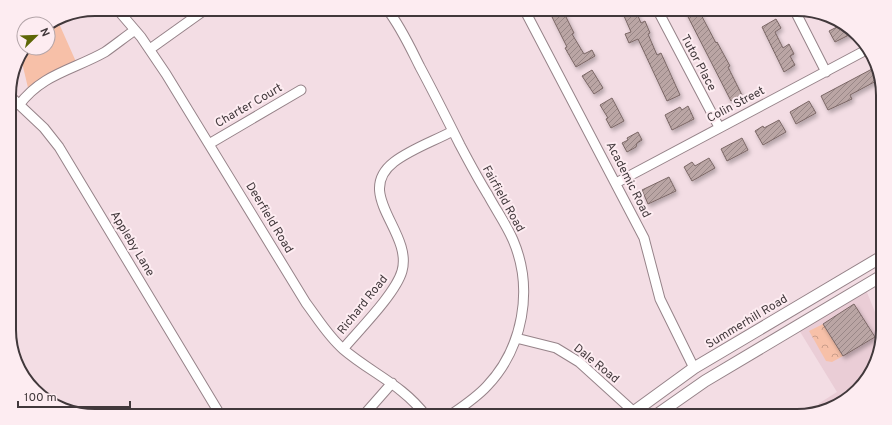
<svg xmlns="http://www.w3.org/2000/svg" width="892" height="425" viewBox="0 0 892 425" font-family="Overpass,sans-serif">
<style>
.built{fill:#eacdd6}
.green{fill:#f7c0a8}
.forest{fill:url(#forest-crowns)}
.building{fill:url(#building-hatch);stroke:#7b6766;filter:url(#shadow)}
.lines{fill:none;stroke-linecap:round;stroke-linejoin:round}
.minor-casing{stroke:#968389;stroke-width:11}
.tertiary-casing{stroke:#968389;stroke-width:13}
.minor{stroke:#fff;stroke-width:9}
.tertiary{stroke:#fff;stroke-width:11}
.labels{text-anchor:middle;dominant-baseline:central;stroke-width:4;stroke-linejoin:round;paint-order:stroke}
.street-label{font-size:12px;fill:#41383b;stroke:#fdecf1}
.rim{fill:none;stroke:#41383b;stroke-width:2}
</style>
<defs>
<pattern id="forest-crowns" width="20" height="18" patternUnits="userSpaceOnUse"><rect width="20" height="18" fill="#f7c0a8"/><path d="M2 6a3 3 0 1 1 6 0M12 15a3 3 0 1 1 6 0" fill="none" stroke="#ca9d8a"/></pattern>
<pattern id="building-hatch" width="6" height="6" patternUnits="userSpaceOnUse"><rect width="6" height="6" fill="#baa5a4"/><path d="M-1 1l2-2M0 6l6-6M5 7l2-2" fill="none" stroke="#998787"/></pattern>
<filter id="shadow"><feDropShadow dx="2" dy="3" stdDeviation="2" flood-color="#0004"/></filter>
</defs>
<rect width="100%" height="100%" fill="#f3dde4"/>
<path class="built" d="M866,290l9,22 8,-4v23l-9,37 -29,34 -24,8 -3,-6 19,-12 -38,-62z"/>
<path class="green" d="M57,19l20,45 -48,28 -9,-38 5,-6h23v-24z"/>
<path class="forest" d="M823,324l20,32 -11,6 -6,-1 -17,-30z"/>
<path class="building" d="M621,9h14l6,14 4,-2 5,12 -2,1 9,21 4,-2 19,42 -13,6 -29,-62 -9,4 -4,-9 6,-2z
M684,9h14l18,34 1,-1 13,24 -2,1 14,28 -11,6z
M563,11l11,22 -2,1 12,20 8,-4 3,6 -19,11 -11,-19 2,-1 -15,-30z
M776,19l5,9 -6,4 8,16 6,-4 5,10 -4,2 5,9 -11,7 -22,-45z
M843,24l10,9 -18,9 -6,-11z
M872,69l6,11 -28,15 2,4 -24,11 -7,-14z
M592,70l11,18 -9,6 -12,-18z
M612,98l12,23 -13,7 -5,-9 2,-1 -8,-13z
M809,101l7,12 -20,11 -6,-12z
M688,106l6,13 -22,11 -7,-15 15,-8 2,3z
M779,120l7,12 -23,13 -8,-14 8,-5 1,2z
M638,132l4,8 -5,3 -1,4 -9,5 -5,-9 6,-3 -1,-2z
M742,138l6,12 -21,11 -6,-12z
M709,158l6,10 -23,13 -8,-14 8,-5 3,4z
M669,177l7,14 -28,13 -6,-14z
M854,304l21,33 -32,19 -20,-32z"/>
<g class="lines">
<g class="minor-casing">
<path id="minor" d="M117,9l24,28 25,37 140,229c12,16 22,33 37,46 28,24 60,36 83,67
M387,9c14,18 23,38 33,58 14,26 27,52 40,78 9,17 18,34 28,50 8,15 18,29 25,45 21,49 10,108 -26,146 -11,12 -25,21 -38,30
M524,9l120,229 16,61 34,69
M657,9l62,118
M794,9l32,63
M150,49l56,-40
M9,95l35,33 15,19 162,269
M19,105c23,-31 54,-35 86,-53 10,-7 20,-15 30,-22
M209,144l92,-54
M616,183l252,-134
M516,338l40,10 23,14 54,49
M343,349c16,-19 53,-56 59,-78 11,-39 -49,-77 -8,-109 17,-13 40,-21 59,-31
M363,416l29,-33"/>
</g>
<g class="tertiary-casing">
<path id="tertiary" d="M628,416l66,-48 189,-112
M655,416l50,-35 178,-106"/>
</g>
<use href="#minor" class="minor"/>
<use href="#tertiary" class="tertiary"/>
</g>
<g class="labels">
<g class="street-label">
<text transform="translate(698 63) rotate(62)">Tutor Place</text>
<text transform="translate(736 105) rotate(-28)">Colin Street</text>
<text transform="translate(249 106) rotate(-30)">Charter Court</text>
<text transform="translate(628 180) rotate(63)">Academic Road</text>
<text transform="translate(503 199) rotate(61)">Fairfield Road</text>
<text transform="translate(269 218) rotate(59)">Deerfield Road</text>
<text transform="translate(132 244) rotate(59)">Appleby Lane</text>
<text transform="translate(363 305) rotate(-51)">Richard Road</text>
<text transform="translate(747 322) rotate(-31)">Summerhill Road</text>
<text transform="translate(596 364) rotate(39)">Dale Road</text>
</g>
</g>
<path d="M0 0H892V425H0ZM95 16H797A79 79 0 0 1 876 95V330A79 79 0 0 1 797 409H95A79 79 0 0 1 16 330V95A79 79 0 0 1 95 16Z" fill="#fdecf1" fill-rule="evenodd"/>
<path class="rim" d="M95 16H797A79 79 0 0 1 876 95V330A79 79 0 0 1 797 409H95A79 79 0 0 1 16 330V95A79 79 0 0 1 95 16Z"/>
<g transform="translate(36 36) rotate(67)"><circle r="19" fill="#fdecf1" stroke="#b2a4a8"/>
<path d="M0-3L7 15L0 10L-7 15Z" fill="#5d6606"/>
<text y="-6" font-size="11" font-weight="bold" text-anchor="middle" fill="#41383b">N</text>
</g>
<path d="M18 401v6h112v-6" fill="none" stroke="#41383b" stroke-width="2"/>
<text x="24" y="401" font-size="12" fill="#41383b" stroke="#fdecf1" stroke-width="3" paint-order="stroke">100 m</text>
</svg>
